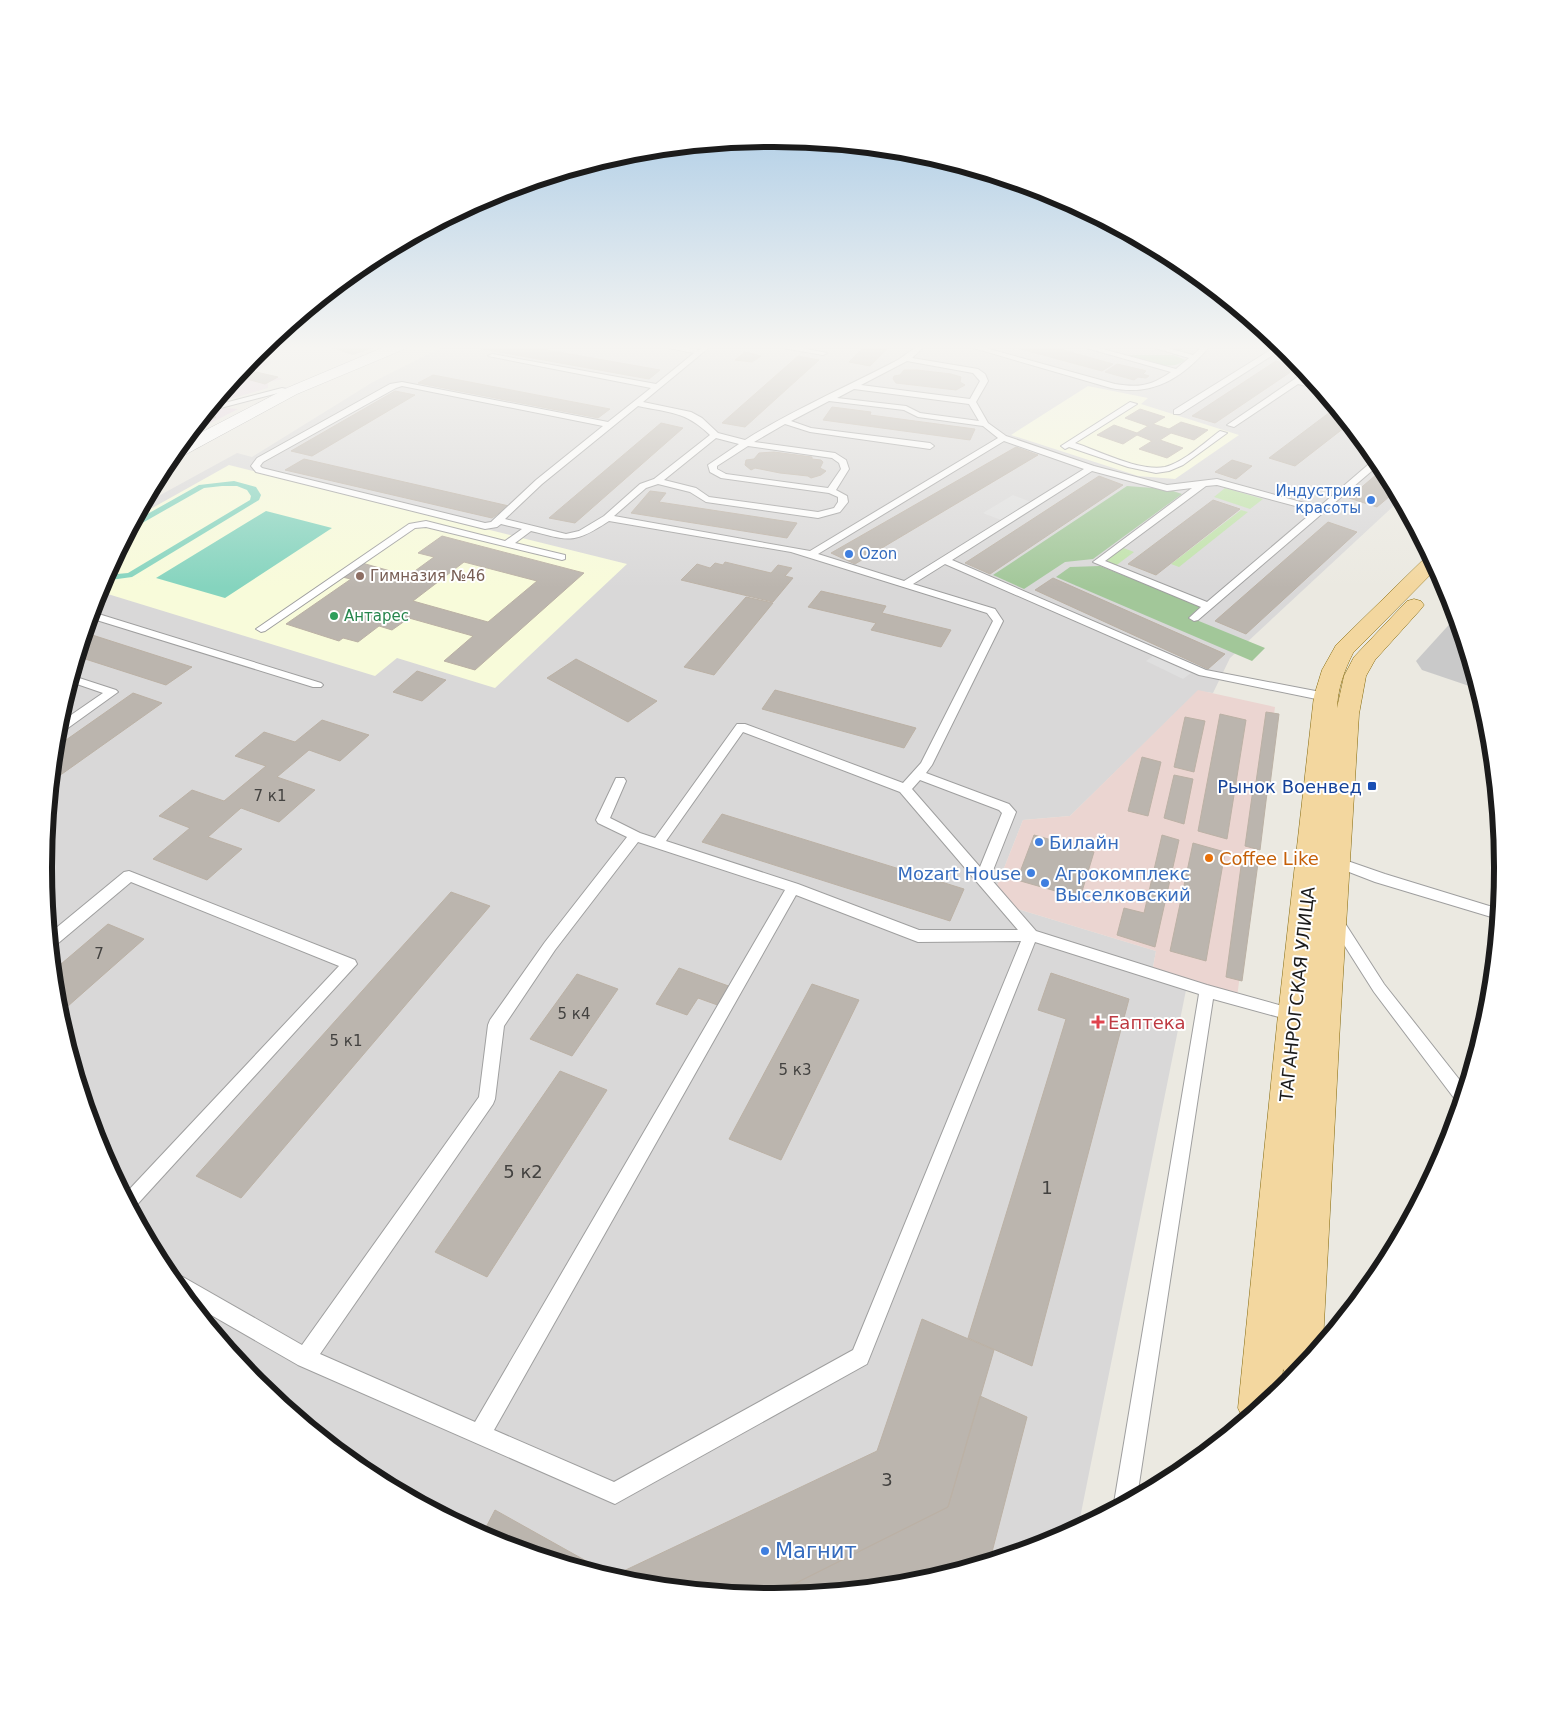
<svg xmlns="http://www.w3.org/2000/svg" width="1547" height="1735" viewBox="0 0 1547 1735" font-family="'DejaVu Sans',sans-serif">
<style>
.residential{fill:#d9d8d8}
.commercial{fill:#ebd5d1}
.industrial{fill:#e4d3df}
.education{fill:#f8fbda}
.religious{fill:#c9c9c9}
.construction{fill:#bdbfad}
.grass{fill:#c0e2aa}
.forest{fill:#a2c799}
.pitch{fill:#85d4be}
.parking{fill:#dfdfdf}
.building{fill:#bbb5ae;stroke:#bbb1a5;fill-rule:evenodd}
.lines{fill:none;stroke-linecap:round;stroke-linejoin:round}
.service-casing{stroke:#9f9f9f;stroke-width:2}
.tertiary-casing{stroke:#9f9f9f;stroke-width:1}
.primary-casing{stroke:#84690d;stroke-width:1}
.service{fill:#fff;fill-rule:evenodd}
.tertiary{fill:#fff;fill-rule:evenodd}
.primary{fill:#f3d79f;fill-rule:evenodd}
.shop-dot{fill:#3f7fe0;stroke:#fff;stroke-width:2}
.education-dot{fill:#8d6e63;stroke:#fff;stroke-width:2}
.leisure-dot{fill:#2e9e5b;stroke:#fff;stroke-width:2}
.transit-dot{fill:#1a4fb4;stroke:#fff;stroke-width:2}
.food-dot{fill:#e8710a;stroke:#fff;stroke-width:2}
.health-dot{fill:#e0444e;stroke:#fff;stroke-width:2}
.labels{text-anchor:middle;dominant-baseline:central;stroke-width:4;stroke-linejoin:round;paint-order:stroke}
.far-shop-label{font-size:15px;fill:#366cbe;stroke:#fff;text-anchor:end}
.far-education-label{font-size:15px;fill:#785e54;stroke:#fff;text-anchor:start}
.far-leisure-label{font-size:15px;fill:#27864d;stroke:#fff;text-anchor:start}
.number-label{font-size:15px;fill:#434240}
.transit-label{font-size:18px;fill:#164399;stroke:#fff;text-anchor:end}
.shop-label{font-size:18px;fill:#366cbe;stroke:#fff;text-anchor:start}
.food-label{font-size:18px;fill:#c56008;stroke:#fff;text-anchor:start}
.street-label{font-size:18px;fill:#1b1b1b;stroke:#fff}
.health-label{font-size:18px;fill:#be3a42;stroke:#fff;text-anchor:start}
.near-number-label{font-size:18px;fill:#434240}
.near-shop-label{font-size:21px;fill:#366cbe;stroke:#fff;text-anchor:start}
.rim{fill:none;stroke:#1b1b1b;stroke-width:6}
</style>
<rect width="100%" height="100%" fill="#ebe9e1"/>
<path class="residential" d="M446,345h836l8,7 90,110 20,38 -170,158 -17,35 -15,-2 -128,125 -47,4 -32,81 165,50 -5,27 35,12 -108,538 -26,14 -136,41 -143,14 -142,-14 -137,-41 -126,-68 -111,-91 -90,-110 -68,-126 -41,-137 -14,-143 14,-142 41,-137 45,-84 93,-51 15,4 121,-75z"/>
<path class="commercial" d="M1198,690l77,17 -39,298 -85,-27 5,-27 -165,-50 32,-81 47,-4z"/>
<path class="industrial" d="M252,358l20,5 -17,8 28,8 -15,3v6l-52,15z
M225,408l13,1 -47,24 16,-20z"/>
<path class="education" d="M1088,386l60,12 -7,6 98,31 -64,44 -37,-3 -127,-41z
M229,465l398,99 -132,124 -98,-30 -22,18 -277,-85 40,-75z"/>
<path class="religious" d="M1456,617l22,72 -56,-19 -6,-9z"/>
<path class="construction" d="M322,345h60l-29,10z"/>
<path class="grass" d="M1225,488l38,11 -13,10 -36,-12z
M1241,510l7,2 -69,55 -8,-3z
M1121,547l13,5 -20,15 -9,-6z"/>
<path class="forest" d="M1128,355h46l11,5c-14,13 -41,0 -57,-5z
M1127,486l40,3 15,5 -89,65 -28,3 -41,27 -31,-14z
M1100,566l101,40 -12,11 76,31 -13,13 -196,-84 14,-10z"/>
<path class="pitch" d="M234,481l22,6 5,8 -2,5 -127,77 -29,4 3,-6 22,-2 122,-73 1,-4 -4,-6 -10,-4h-15l-18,2 -74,42 5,-9 64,-36z
M266,511l66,17 -107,70 -69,-20z"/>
<path class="parking" d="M1013,495l18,7 -30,18 -18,-7z
M1153,656l38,17 -8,6 -37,-18z"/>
<path class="building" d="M481,345h38l141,25 -11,9 -172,-31z
M866,345h25l-21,21 -21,-4z
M1000,345h45l68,19 -11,7 -85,-23 -3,1z
M1162,345h25l-7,5z
M745,352l9,2 7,2 -9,6 -17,-2z
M798,356l21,4 -74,67 -23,-4z
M1276,361l22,6 -83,56 -23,-7z
M1117,364l26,6 3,1 -3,3 6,2 -3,2 -8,-1 -4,3 -29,-8z
M904,370h13l34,4 10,3 -1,5 5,3 -9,5 -60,-7 -3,-4 1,-3 6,-1z
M256,372l22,5 -13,7 -22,-6z
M433,375l177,34 -12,9 -180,-35z
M395,391l20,4 -103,61 -21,-5z
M832,407l39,5 -1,3 105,14 -5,11 -147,-20z
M1140,409l25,8 -12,7 16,5 12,-7 27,8 -14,10 -23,-7 -11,7 23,8 -16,10 -28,-9 13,-8 -15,-6 -14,9 -26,-9 17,-10 23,8 11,-7 -23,-8z
M1334,409l4,1 11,14 -54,42 -26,-8z
M206,415l10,2 -21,11 10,-12z
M661,423l22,5 -108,95 -26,-5z
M1016,447l22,8 -183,109 -24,-11z
M774,452l38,5v2l9,1 2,2 -3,6 6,3 -5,4 -10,3 -3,-2 -28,-3 -25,-5 -4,2 -6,-5 1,-5 8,-1 5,-6z
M304,459l205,47 -17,12 -207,-48z
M1232,460l20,6 -16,13 -21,-7z
M1384,468l12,23 -19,16 -28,-9z
M1099,476l24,9 -133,89 -25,-11z
M650,491l16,2 -7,9 138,21 -10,15 -156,-25z
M1213,500l27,9 -84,66 -28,-11z
M1328,522l29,10 -111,102 -31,-13z
M442,536l142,37 -109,97 -31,-9 29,-25 -64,-18 -17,12 -13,-4 -21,16 -15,-4 -4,3 -53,-17 65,-45 -9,-2 20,-14 46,13 26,-19 -16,-4zM464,562l73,19 -49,41 -75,-21z
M725,562l46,11 7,-8 14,3 -7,8 8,2 -20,24 -92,-22 16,-16 13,4 5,-5 8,2z
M1053,578l172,76 -17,15 -173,-79z
M821,591l65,15 -4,7 69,17 -10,17 -70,-17 5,-7 -68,-16z
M746,597l27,6 -59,72 -30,-8z
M86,633l106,34 -26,18 -87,-28z
M576,659l81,42 -29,21 -81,-44z
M417,671l29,9 -24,21 -29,-9z
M775,690l141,38 -12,20 -142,-39z
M133,693l29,10 -110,78 4,-34z
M1266,712l13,2 -9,71 -14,-3z
M1220,714l26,6 -19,119 -29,-8z
M1185,717l20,4 -11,51 -20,-5z
M322,720l47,15 -29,26 -31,-11 -32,27 38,13 -36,32 -38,-14 -33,29 34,12 -35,31 -54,-21 37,-31 -31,-12 33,-26 32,11 42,-35 -31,-10 29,-24 31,10z
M1142,757l19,5 -13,54 -20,-5z
M1174,775l19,4 -9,45 -20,-6z
M1253,789l14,4 -7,57 -15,-4z
M722,814l242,75 -14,32 -248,-79z
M1034,835l60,17 -14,46 -63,-18z
M1162,835l17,5 -24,107 -38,-12 7,-27 20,5z
M1193,843l32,9 -19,109 -36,-10z
M1242,859l16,4 -16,118 -16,-4z
M451,892l39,14 -249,292 -45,-22z
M108,924l36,15 -85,75 -5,-44z
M679,968l55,20 -11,19 -25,-9 -11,17 -31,-11z
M1051,973l78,26 -97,367 -64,-28 98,-319 -28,-9z
M577,974l41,15 -46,67 -42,-17z
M812,984l47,16 -78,160 -52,-21z
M560,1071l47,19 -120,187 -52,-25z
M922,1319l72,31 -46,157 -180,90 -137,-14 -137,-41 -12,-7 13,-25 118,66 264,-125z
M980,1396l47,21 -35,135 -38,20 -38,11 -148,14 180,-90z"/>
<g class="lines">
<g class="service-casing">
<path id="service" d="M653,345h19l27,5 5,-5h8l-69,57 48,10 11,6 16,15 27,7c48,-30 99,-52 149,-78 11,-5 20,-17 32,-17l-14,13 66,11 7,5 3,7 -12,21 12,21 18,13 88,30 73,19 50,-6 102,28 57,-49 5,5 -183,157 -4,1 -5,-3 12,-11 -108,-45 99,-74 -25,3 -75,-20 -140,89 254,110 125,24 4,2 2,2 -2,2 -4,2 -132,-27 -254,-111 -32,20 82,25 8,12 -71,144 -6,8 83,31 7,8 -26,66 46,53 171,54 90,25 6,1 2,5 -2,5 -6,1 -84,-23 -76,498 -21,11 -2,-5 85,-509 -164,-52 -168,422 -252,140 -317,-139 -106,-61 -22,-27 6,-2 7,2 119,68 177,-248 9,-72 2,-5 55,-78 82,-105 -29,-14 -2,-3 20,-42h8l2,3 -16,37 30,15 15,5 82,-114h8l158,59 18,-20 72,-142 -6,-8 -196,-61 -182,-31c-35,23 -39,20 -78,10l-16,12 50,12v4l-3,1 -136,-33 -11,1 -150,103 -4,1 -5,-3 153,-105 17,-3 79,20 17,-12 -21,-5 -4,3 -12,2 -229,-57 -5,-6 6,-8 133,-74 12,-2 206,40 43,-34 -163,-32 4,-2 164,30 38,-31zM907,361l66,12 7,8 -10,18 -109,-14zM402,386l201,40 -67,54 -45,42 -6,1 -223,-55 -2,-2 3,-4 133,-74zM854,389l115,15 10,17 -59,-8 -14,-7 -69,-8zM829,401l75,9 14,7 65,9 15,12 -188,113 -196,-35 32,-28 12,-4 32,8 16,10 112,16 22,-6 8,-10 -1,-6 -11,-6 13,-21 -3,-9 -11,-7 -81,-11 31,-18 25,8 120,17 4,-3 -4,-3 -119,-15 -20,-7zM638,406c32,7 47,5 72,29l-56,44 -14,5 -36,32 -25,15 -13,3 -61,-15 37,-35zM716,438l23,6 -31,21 2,7 11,6 108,15 9,4v5l-4,6 -16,4 -109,-15 -13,-9 -32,-8zM1004,441l80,28 -180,112 -86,-27zM748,446l84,12 7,5 2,6 -13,19 -102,-14 -9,-5v-3zM1217,485l97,26 -107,91 -102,-41 101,-75zM743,732l157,60 118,138h-99l-121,-46 -132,-43zM920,780l79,30 3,3 -22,54 -68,-78zM638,842l147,48 -310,532 -155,-68 173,-250 2,-5 9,-73 51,-76zM796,895l122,47 103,-1 -168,409 -239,132 -120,-52z
M766,345h19l42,8 -4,2z
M963,345h12l140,39c24,4 36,2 56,-12l-95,-27h12l88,24 13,-11 -44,-13h12l36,10 11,-10h7c-27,31 -56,52 -100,43z
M1261,345c11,0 22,0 30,9l-12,-3 -99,63h-6v-4l98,-61z
M1305,372l5,4 -7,5 13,3 4,5 -22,-5 -64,43 -7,-2z
M282,388l14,3 -4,2 -10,-1 -73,19 4,-5z
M1130,402l7,2 -62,39c24,8 65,29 90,24 19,-5 39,-24 55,-36l7,2 -44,32 -14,6 -13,2 -28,-6 -59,-20 -4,2 -4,-3z
M92,612l229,71 2,2 -2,2h-8l-223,-69z
M73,676l43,14 2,2 -57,41 -4,1 1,-10 45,-31 -32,-11z
M1336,857l49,17 114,35 -1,10 -123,-37 -44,-17 -2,-3 2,-3z
M129,871l226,89 2,4 -224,245 -8,-15 214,-228 -208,-84 -75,63 -4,1 -2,-13 74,-61z
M1336,916l5,1 43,67 82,104 -5,15 -4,-1 -83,-110 -45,-71 2,-4z"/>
</g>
<g class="tertiary-casing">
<path id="tertiary" d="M389,345h20l-2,3 -110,46 -118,64h-9l13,-16 104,-54z"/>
</g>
<g class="primary-casing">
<path id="primary" d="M1430,556l7,12 -84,85c-9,18 -15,35 -16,55l7,-32 10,-19 53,-56 7,-2 7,2 3,4 -3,4 -46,51 -9,16 -7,38 -19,310 -17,318 -33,41 -7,-14 -2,22 -37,30 -6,-13 40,-393 36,-319 8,-26 14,-25 90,-88z"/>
</g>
<use href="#service" class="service"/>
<use href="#tertiary" class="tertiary"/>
<use href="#primary" class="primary"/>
</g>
<linearGradient id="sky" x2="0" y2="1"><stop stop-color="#8dbbe1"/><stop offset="0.59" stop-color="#f6f5f2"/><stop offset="1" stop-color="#f6f5f2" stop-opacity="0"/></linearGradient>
<rect width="1547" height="588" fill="url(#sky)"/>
<g class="shop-dot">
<circle cx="1371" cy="500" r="5"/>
<circle cx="849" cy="554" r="5"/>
<circle cx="1039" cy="842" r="5"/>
<circle cx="1031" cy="873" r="5"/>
<circle cx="1045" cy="883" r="5"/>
<circle cx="765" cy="1551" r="5"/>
</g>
<circle class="education-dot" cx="360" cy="576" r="5"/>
<circle class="leisure-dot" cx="334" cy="616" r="5"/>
<rect class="transit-dot" x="1367" y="781" width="10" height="10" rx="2.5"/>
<circle class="food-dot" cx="1209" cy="858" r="5"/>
<path class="health-dot" d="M1095.5 1014.5h5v5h5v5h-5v5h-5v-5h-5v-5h5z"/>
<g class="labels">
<g class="far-shop-label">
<text x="1361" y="491">Индустрия<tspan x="1361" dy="17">красоты</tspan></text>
<text x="859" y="554" text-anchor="start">Ozon</text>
</g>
<g class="far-education-label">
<text x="370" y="576">Гимназия №46</text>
</g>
<g class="far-leisure-label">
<text x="344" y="616">Антарес</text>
</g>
<g class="number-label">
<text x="270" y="796">7 к1</text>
<text x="99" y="954">7</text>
<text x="574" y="1014">5 к4</text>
<text x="346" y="1041">5 к1</text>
<text x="795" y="1070">5 к3</text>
</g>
<g class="transit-label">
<text x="1362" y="786">Рынок Военвед</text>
</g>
<g class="shop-label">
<text x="1049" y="842">Билайн</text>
<text x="1021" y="873" text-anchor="end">Mozart House</text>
<text x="1055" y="873">Агрокомплекс<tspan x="1055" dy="21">Выселковский</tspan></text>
</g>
<g class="food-label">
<text x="1219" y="858">Coffee Like</text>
</g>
<g class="street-label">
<text transform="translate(1297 994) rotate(-84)">ТАГАНРОГСКАЯ УЛИЦА</text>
</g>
<g class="health-label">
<text x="1108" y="1022">Еаптека</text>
</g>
<g class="near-number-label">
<text x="523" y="1171">5 к2</text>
<text x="1047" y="1187">1</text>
<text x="887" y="1479">3</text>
</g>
<g class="near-shop-label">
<text x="775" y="1551">Магнит</text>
</g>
</g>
<path d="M0 0H1547V1735H0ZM772 147H774A720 720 0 0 1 1494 867V868A720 720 0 0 1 774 1588H772A720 720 0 0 1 52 868V867A720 720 0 0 1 772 147Z" fill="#fff" fill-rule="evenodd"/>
<path class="rim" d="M772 147H774A720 720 0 0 1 1494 867V868A720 720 0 0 1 774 1588H772A720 720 0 0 1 52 868V867A720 720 0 0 1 772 147Z"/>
</svg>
